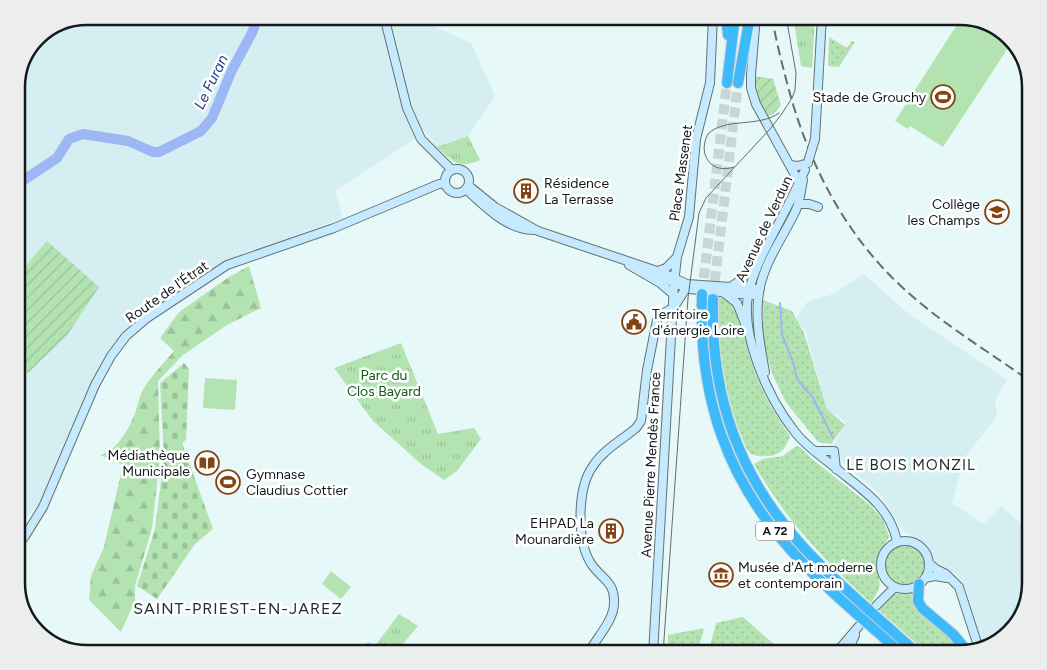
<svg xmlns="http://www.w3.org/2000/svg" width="1047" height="670" viewBox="0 0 1047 670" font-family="Figtree,sans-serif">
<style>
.built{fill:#d4eef1}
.grass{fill:url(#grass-dots)}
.forest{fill:url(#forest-firs)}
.cemetery{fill:url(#cemetery-stones)}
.park{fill:url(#park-tufts)}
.garden{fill:url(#garden-furrows)}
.pitch{fill:#b3e3b1}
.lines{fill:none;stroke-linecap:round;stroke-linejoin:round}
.stream{stroke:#9db6f4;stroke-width:2}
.river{stroke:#9db6f4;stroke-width:10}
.highway-tunnel{stroke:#c7d7d8;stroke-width:10;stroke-dasharray:10 5;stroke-linecap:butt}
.secondary-casing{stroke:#647374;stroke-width:10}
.highway-casing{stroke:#d5d6d6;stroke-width:12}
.secondary{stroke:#c5eafe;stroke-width:8}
.highway{stroke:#3ebafa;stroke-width:10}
.tram{stroke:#646e6f;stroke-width:1}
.rail{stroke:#646e6f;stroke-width:2;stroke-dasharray:10 5;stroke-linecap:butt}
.secondary-bridge-casing{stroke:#647374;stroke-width:10;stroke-linecap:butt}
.secondary-bridge{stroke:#c5eafe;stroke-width:8}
.labels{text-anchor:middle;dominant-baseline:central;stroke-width:5;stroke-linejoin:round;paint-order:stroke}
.shield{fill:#fff;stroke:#5a5f5f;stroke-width:1}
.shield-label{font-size:12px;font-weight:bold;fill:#141a1b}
.poi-label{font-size:14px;fill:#141a1b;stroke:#fff;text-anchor:end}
.street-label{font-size:14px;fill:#141a1b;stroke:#fff}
.park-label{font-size:14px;fill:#0f5a16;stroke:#fff}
.water-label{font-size:15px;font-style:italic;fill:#263e85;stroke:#fff}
.neighbourhood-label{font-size:15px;letter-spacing:1px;fill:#233032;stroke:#fff}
.quarter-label{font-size:16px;letter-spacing:1px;fill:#233032;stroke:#fff}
.rim{fill:none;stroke:#141a1b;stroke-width:2.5}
</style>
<defs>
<pattern id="grass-dots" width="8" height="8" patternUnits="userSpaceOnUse" patternTransform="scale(1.25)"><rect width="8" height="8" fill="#b3e3b1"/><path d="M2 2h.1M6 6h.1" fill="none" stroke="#99c298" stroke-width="1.8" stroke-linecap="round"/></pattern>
<pattern id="forest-firs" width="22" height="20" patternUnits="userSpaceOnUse" patternTransform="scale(1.25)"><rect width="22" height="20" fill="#b3e3b1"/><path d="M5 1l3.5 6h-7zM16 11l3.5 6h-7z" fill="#99c298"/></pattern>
<pattern id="cemetery-stones" width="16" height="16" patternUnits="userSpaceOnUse" patternTransform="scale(1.25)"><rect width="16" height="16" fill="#b3e3b1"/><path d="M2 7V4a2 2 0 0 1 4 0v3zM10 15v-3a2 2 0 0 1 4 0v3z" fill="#99c298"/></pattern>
<pattern id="park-tufts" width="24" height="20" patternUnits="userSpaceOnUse" patternTransform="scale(1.25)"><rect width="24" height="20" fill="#b3e3b1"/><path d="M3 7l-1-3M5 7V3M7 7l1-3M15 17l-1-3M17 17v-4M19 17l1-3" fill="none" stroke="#99c298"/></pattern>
<pattern id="garden-furrows" width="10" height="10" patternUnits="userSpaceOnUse" patternTransform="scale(1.25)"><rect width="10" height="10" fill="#b3e3b1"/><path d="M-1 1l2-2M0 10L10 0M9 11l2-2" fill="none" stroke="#99c298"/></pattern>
</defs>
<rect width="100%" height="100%" fill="#e7f8f9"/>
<path class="built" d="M87,16h301l3,11 27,-8 53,24 24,53 -27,40 -31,11 -12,-15 -90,59 8,27 -103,37 -103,76 -24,29 -58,123 -39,48v-448l21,-46z
M864,274l47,42 96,64 -12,20 2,16 -32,41 -13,46 31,21 18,-18 28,24 2,-2v55l-12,39 -24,22 -11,3 -4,-7 -13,-50 -11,-16 -20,-12 -4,-9 -13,-13 -14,-8 -5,-5 -20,-33 -34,-28 -13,-20 13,-24 -19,-13 -22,-80 -10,-9 12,-18 26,-8z"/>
<path class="grass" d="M829,37l18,11 5,-7 3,1 -16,25 -11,-1z
M717,297c8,1 14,5 19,12 8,13 9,30 13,45 9,31 22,56 41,82 -4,11 -8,18 -20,20 -6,0 -14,1 -19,-2 -5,-4 -7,-12 -9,-17 -19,-45 -23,-92 -25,-140z
M763,300l29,11 12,22 23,76 18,16 -14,19 -13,-2 -33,-41 -13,-28 -9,-32z
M796,446l4,1 12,12 59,47 12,14 6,16c-3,9 -10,15 -12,25 -3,20 11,18 -6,42 -47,-43 -86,-84 -117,-139l9,-5 20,-3z
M885 564a20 20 0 1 1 40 0a20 20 0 1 1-40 0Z
M915,592l50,60 -37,2 -49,-44 14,-16z
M743,617l42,37h-77l8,-31z
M704,628l-7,26h-29v-19z"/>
<path class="forest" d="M249,266l12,42 -34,17 -44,30 -25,26 2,77 -8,70 -17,58v14l-14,32 -32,-32 2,-24 13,-29 19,-82 -23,-10c16,-4 27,-23 33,-37 5,-10 5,-20 11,-30 8,-13 20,-25 30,-37l-14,-13 19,-26 50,-35z"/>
<path class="cemetery" d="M184,363l5,6 -3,71 -4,3 31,86 -18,15 -38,55 -20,-13 18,-57 9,-72 -4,-74z"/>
<path class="park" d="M793,16h22l-3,52 -11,-2z
M468,136l12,24c-22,10 -26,2 -43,-13z
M401,343l37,91 36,-6 7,11 -24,32 -13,9 -23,-16 -48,-43 -39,-53z
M399,614l19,12 -24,28h-38l12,-12 7,4z"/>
<path class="garden" d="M755,76l18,3 8,26c-4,5 -7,10 -13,11 -10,-13 -12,-24 -13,-40z
M47,241l52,46 -31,47 -40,39 -12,-7v-89z"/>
<path class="pitch" d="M962,17l37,11 13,14 -69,105 -33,-21 -2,3 -2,-1 -11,-7z
M205,378l32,2 -2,30 -32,-2z
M331,571l20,16 -10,12 -19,-15z"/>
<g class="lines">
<path class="stream" d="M780,303l2,32 11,27 4,17 16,19 20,40"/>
<path class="river" d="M16,185l41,-27 12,-19 14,-5 45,7 25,11h6l42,-21 11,-13 20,-48 20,-37 6,-17"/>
<path class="highway-tunnel" d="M702,293l25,-210
M713,296l25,-213"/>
<g class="secondary-casing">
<path id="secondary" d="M384,16l23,92 14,31 31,31
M756,16l-5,59v13l5,16 44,80
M815,139l7,-123
M790,165l8,1 10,-3
M445 181a12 12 0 1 1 24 0a12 12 0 1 1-24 0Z
M805,170c-7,14 -13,28 -20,41 -12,24 -28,50 -35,76 -13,44 18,111 45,145 10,13 24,23 37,33 27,23 57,39 65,76
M469,186l26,21 43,24 125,42 24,11 73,5
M469,192c19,17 38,37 64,38
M798,204h11l9,3
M629,265l31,18 14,12
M658,271l8,-3 11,-11
M656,275l33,14 63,6
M732,286l10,-7 17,-23
M724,293l13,10 9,23
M765,372c-5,-27 -11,-57 -5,-85 6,-28 24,-51 36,-77 4,-9 5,-20 7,-30
M814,451h20l2,18
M881 565a24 24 0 1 1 48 0a24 24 0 1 1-48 0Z
M16,548l9,-12 18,-29 52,-122 16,-29 15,-20 21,-18 80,-53 107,-37 105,-44 6,-1
M929,563l7,6 10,5 13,13 20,62
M925,578l10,-2 12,2
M876,606l19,-19
M833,652l8,-5 18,-21
M588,654c8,-16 26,-33 26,-51 1,-21 -12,-24 -22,-38 -16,-23 -15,-77 1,-99 10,-16 29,-26 43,-38l5,-7 6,-51 10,-50 5,-6 12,-7 12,-19
M653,654l21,-370 3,-27 12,-40 7,-78 14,-56 3,-67
M812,654l10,-3 15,3
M847,654l8,-19"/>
</g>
<g class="highway-casing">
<path id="highway" d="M726,16l2,19
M727,83l8,-67
M738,83l12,-67
M702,294c-4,104 25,188 96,264 32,35 69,64 104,96
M713,299c-3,97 26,178 91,249 35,38 76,71 114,106
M919,584l-1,17 4,7 31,26 15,18"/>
</g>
<use href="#secondary" class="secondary"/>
<use href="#highway" class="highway"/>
<path class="tram" d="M734,167c-23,8 -37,-13 -26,-33 17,-17 51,-6 71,-21
M663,654l25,-356 11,-85 7,-15 64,-69 11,-14 11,-17 3,-8 1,-17 -10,-57"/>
<path class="rail" d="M772,16c3,20 8,40 13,59 20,81 56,156 118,213 39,36 85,63 128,94"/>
<g class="secondary-bridge-casing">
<path id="secondary-bridge" d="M808,162l7,-23"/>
</g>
<use href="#secondary-bridge" class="secondary-bridge"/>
</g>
<defs>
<g id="stadium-ring" transform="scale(1.25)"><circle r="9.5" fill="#fff" stroke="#854312" stroke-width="1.5"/><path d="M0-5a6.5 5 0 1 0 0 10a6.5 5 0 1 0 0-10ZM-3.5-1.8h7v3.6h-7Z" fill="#854312"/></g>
<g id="building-ring" transform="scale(1.25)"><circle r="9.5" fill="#fff" stroke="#854312" stroke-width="1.5"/><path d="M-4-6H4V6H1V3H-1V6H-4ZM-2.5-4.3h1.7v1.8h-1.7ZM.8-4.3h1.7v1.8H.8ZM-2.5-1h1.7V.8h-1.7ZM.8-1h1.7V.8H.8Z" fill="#854312"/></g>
<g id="school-ring" transform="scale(1.25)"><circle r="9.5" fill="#fff" stroke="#854312" stroke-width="1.5"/><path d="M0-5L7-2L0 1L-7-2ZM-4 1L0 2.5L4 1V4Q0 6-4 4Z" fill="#854312"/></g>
<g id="civic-ring" transform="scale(1.25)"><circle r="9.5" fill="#fff" stroke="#854312" stroke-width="1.5"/><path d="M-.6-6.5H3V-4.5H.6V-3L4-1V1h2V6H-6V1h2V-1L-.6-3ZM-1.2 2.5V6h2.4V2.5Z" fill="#854312"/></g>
<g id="library-ring" transform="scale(1.25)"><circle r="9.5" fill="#fff" stroke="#854312" stroke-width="1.5"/><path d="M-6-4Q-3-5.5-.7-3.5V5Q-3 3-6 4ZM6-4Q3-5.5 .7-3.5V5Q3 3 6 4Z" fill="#854312"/></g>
<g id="museum-ring" transform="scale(1.25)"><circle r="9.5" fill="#fff" stroke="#854312" stroke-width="1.5"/><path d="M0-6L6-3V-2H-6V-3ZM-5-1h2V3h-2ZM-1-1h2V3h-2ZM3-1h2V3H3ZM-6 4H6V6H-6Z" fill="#854312"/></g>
</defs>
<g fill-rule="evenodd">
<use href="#stadium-ring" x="943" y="97"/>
<use href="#building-ring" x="526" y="191"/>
<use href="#school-ring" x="997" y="212"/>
<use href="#civic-ring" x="634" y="322"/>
<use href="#library-ring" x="207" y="463"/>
<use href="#stadium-ring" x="228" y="482"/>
<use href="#building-ring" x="611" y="531"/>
<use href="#museum-ring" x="721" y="575"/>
</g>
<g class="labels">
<rect class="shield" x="756" y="521.5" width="38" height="19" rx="4"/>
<g class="shield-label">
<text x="775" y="531">A 72</text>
</g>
<g class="poi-label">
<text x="926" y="97">Stade de Grouchy</text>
<text x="544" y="183" text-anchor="start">Résidence<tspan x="544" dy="16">La Terrasse</tspan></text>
<text x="980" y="204">Collège<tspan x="980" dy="16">les Champs</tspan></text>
<text x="652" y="314" text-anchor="start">Territoire<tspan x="652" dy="16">d'énergie Loire</tspan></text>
<text x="190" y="455">Médiathèque<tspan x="190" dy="16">Municipale</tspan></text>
<text x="246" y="474" text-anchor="start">Gymnase<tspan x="246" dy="16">Claudius Cottier</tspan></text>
<text x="594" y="523">EHPAD La<tspan x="594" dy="16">Mounardière</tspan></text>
<text x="738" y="567" text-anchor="start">Musée d'Art moderne<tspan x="738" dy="16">et contemporain</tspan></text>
</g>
<g class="street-label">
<text transform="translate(681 173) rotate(-82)">Place Massenet</text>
<text transform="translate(764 229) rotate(-65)">Avenue de Verdun</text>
<text transform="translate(167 292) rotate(-35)">Route de l'Étrat</text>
<text transform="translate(651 465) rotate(-87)">Avenue Pierre Mendès France</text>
</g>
<g class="park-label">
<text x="384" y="375">Parc du<tspan x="384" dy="16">Clos Bayard</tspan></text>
</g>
<g class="water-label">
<text transform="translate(211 82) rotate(-64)">Le Furan</text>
</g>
<g class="neighbourhood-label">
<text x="911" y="465">LE BOIS MONZIL</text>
</g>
<g class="quarter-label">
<text x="238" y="608">SAINT-PRIEST-EN-JAREZ</text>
</g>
</g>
<path d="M0 0H1047V670H0ZM87 25H960A62 62 0 0 1 1022 87V583A62 62 0 0 1 960 645H87A62 62 0 0 1 25 583V87A62 62 0 0 1 87 25Z" fill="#eceded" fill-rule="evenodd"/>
<path class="rim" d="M87 25H960A62 62 0 0 1 1022 87V583A62 62 0 0 1 960 645H87A62 62 0 0 1 25 583V87A62 62 0 0 1 87 25Z"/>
</svg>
